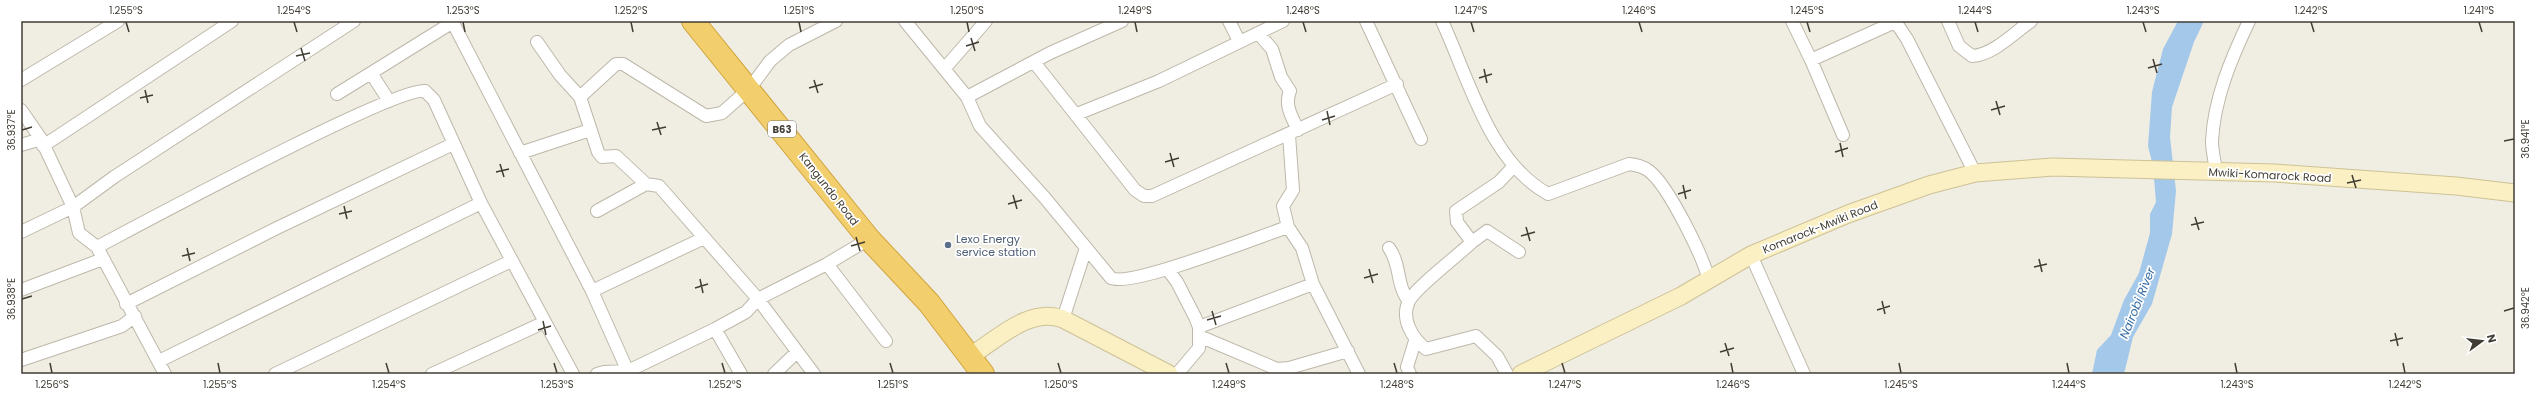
<svg xmlns="http://www.w3.org/2000/svg" width="2536" height="395" viewBox="0 0 2536 395" font-family="Poppins,sans-serif">
<style>
.water{fill:#a3c8e9}
.lines{fill:none;stroke-linecap:round;stroke-linejoin:round}
.street-casing{stroke:#beb8aa;stroke-width:14}
.secondary-casing{stroke:#cdc296;stroke-width:19}
.highway-casing{stroke:#d0a43e;stroke-width:24}
.street{stroke:#fff;stroke-width:12}
.secondary{stroke:#faf0c4;stroke-width:17}
.highway{stroke:#f2cf6c;stroke-width:22}
.ticks{fill:none;stroke:#413d34;stroke-width:1.5}
.service-dot{fill:#5c6f8a;stroke:#fff;stroke-width:1.5}
.labels{text-anchor:middle;dominant-baseline:central;stroke-width:3.5;stroke-linejoin:round;paint-order:stroke}
.shield{fill:#fff;stroke:#7a7771;stroke-width:1}
.shield-label{font-size:10px;font-weight:bold;fill:#413d34}
.street-label{font-size:11px;fill:#413d34;stroke:#fff}
.service-label{font-size:11px;fill:#4e5e75;stroke:#fff;text-anchor:start}
.water-label{font-size:12px;font-style:italic;fill:#376ea4;stroke:#fff}
.neatline{fill:none;stroke:#413d34;stroke-width:1.5}
.ticks-label{font-size:10px;text-anchor:middle;fill:#413d34}
</style>
<rect width="100%" height="100%" fill="#f0ede3"/>
<path class="water" d="M2178,21h26l-10,21 -22,65 -2,30 6,54 -4,43 -20,70 -19,33 -9,37h-32l5,-24 14,-15 13,-35 15,-27 11,-40v-19l6,-12 -3,-36 -5,-20 4,-54 11,-43z"/>
<g class="lines">
<g class="street-casing">
<path id="street" d="M452,21l140,270 37,83
M905,21l62,76 13,29 65,72 66,80c20,10 149,-42 177,-51
M1229,21l10,20
M1366,21l55,118
M1442,21c27,58 47,140 106,173l81,-30c7,1 14,2 20,7 19,14 55,87 60,110
M1792,21l19,39
M1895,21l12,18 68,134
M1948,21l11,25 13,10c21,-1 42,-23 59,-35
M1258,33l14,16 9,28 9,14c-6,14 2,26 8,39
M537,42l23,33 20,22 18,55 4,5 14,-1 30,28 13,2 99,113 56,75
M1034,62l101,128 9,6h8l245,-112
M945,68l41,-47
M21,80l97,-59
M337,94l34,-21
M580,97l36,-33h7l83,52 16,-3 28,-25 20,-27 19,-16 47,-24
M967,97l83,-44 72,-32
M389,101l-18,-28 82,-51
M21,110l20,29 32,68 6,26 18,14 68,127
M1077,114l82,-33 124,-60
M1289,135l4,55 -10,16 5,21 14,21 11,36 46,90
M1843,135l-32,-75 84,-38
M21,145l20,-6
M43,146l189,-125
M520,153l70,-23
M2216,172c-1,-10 -4,-21 -4,-31 2,-42 19,-82 37,-120
M597,211l49,-27
M21,232l52,-25 41,-30 240,-156
M1472,242l15,-11 32,21
M97,247c42,-22 300,-161 328,-156l9,9 47,103 92,171
M1389,248c12,16 7,38 20,53
M1751,255l53,119
M827,264l59,77
M1168,270l9,12 18,35 4,10v21l-22,26
M21,290l82,-31
M592,291l112,-53
M126,304l151,-76 176,-84
M1063,319l23,-71
M1199,327l114,-43
M715,329l26,45
M1199,336l78,33 12,-1 59,-17
M21,360l101,-34 13,-10
M159,361l322,-158
M275,374l236,-113
M432,374l113,-52
M597,374l7,-2 24,-1 87,-42 31,-17 12,-13 69,-35 42,-25
M774,374l23,-22
M1410,374l-3,-7 8,-26
M1507,374l-10,-18 -21,-20 -50,13c-13,-10 -26,-30 -17,-48 6,-13 51,-47 63,-59l-15,-20 -1,-11 43,-29 15,-16"/>
</g>
<g class="secondary-casing">
<path id="secondary" d="M969,357c27,-17 61,-51 94,-38l106,55
M1521,374l160,-78 70,-41 97,-41 81,-29 46,-12 78,-6 221,6 182,13 59,7"/>
</g>
<g class="highway-casing">
<path id="highway" d="M693,21l176,218 60,64 54,71"/>
</g>
<use href="#street" class="street"/>
<use href="#secondary" class="secondary"/>
<use href="#highway" class="highway"/>
</g>
<path class="ticks" d="M126,22l3,10M294,22l3,10M463,22l2,10M631,22l2,10M799,22l2,10M967,22l2,10M1135,22l2,10M1303,22l3,10M1471,22l3,10M1639,22l3,10M1807,22l3,10M1975,22l3,10M2143,22l3,10M2311,22l3,10M2479,22l3,10M971,38l4,13M966,46l13,-4M301,48l4,13M296,56l14,-3M2153,59l4,14M2148,68l14,-4M1484,69l3,14M1479,78l13,-4M814,80l4,13M809,88l14,-4M145,90l3,13M140,98l13,-3M1996,101l4,14M1991,110l14,-4M1327,111l3,14M1322,120l13,-4M657,122l4,13M22,130l10,-3M652,130l14,-3M2504,141l10,-2M1840,143l3,14M1835,152l13,-4M1170,153l4,14M1165,162l14,-4M500,164l4,13M496,172l13,-3M2352,175l4,13M2347,183l14,-3M1683,185l3,14M1678,194l13,-4M1013,195l4,14M1008,204l14,-4M344,206l3,13M339,214l13,-3M2195,217l4,13M2191,225l13,-3M1526,227l4,14M1521,236l14,-4M856,237l4,14M851,246l14,-4M187,248l3,13M182,256l13,-3M2039,259l3,13M2034,267l13,-3M1369,269l4,14M1364,278l14,-4M700,279l3,14M695,288l13,-4M22,299l10,-3M1882,301l3,13M1877,310l13,-4M1212,311l4,14M2504,311l10,-3M1207,320l14,-4M543,321l3,14M538,330l13,-4M2395,333l3,13M2390,341l13,-3M1725,343l4,13M1720,352l14,-4M50,363l2,10M218,363l2,10M386,363l3,10M554,363l3,10M722,363l3,10M890,363l3,10M1058,363l3,10M1226,363l3,10M1394,363l3,10M1562,363l3,10M1731,363l2,10M1899,363l2,10M2067,363l2,10M2235,363l2,10M2403,363l2,10"/>
<circle class="service-dot" cx="948" cy="245" r="4"/>
<g class="labels">
<rect class="shield" x="768" y="121" width="28" height="16" rx="3"/>
<g class="shield-label">
<text x="782" y="129">B63</text>
</g>
<g class="street-label">
<text transform="translate(2270 175) rotate(3)">Mwiki-Komarock Road</text>
<text transform="translate(829 189) rotate(52)">Kangundo Road</text>
<text transform="translate(1820 227) rotate(-22)">Komarock-Mwiki Road</text>
</g>
<g class="service-label">
<text x="956" y="239">Lexo Energy<tspan x="956" dy="13">service station</tspan></text>
</g>
<g class="water-label">
<text transform="translate(2137 303) rotate(-68)">Nairobi River</text>
</g>
</g>
<rect width="2536" height="395" fill="none" stroke="#ffffff" stroke-width="44"/>
<g transform="translate(2482 341) rotate(75)" stroke="#ffffff" stroke-width="3" paint-order="stroke">
<path d="M0-3L7 15L0 10L-7 15Z" fill="#413d34"/>
<text y="-6" font-size="11" font-weight="bold" text-anchor="middle" fill="#413d34">N</text>
</g>
<rect x="22" y="22" width="2492" height="351" class="neatline"/>
<g class="ticks-label">
<text x="126" y="14">1.255°S</text>
<text x="294" y="14">1.254°S</text>
<text x="463" y="14">1.253°S</text>
<text x="631" y="14">1.252°S</text>
<text x="799" y="14">1.251°S</text>
<text x="967" y="14">1.250°S</text>
<text x="1135" y="14">1.249°S</text>
<text x="1303" y="14">1.248°S</text>
<text x="1471" y="14">1.247°S</text>
<text x="1639" y="14">1.246°S</text>
<text x="1807" y="14">1.245°S</text>
<text x="1975" y="14">1.244°S</text>
<text x="2143" y="14">1.243°S</text>
<text x="2311" y="14">1.242°S</text>
<text x="2479" y="14">1.241°S</text>
<text transform="translate(11 130) rotate(-90)" y="4">36.937°E</text>
<text transform="translate(2525 139) rotate(-90)" y="4">36.941°E</text>
<text transform="translate(11 299) rotate(-90)" y="4">36.938°E</text>
<text transform="translate(2525 308) rotate(-90)" y="4">36.942°E</text>
<text x="52" y="388">1.256°S</text>
<text x="220" y="388">1.255°S</text>
<text x="389" y="388">1.254°S</text>
<text x="557" y="388">1.253°S</text>
<text x="725" y="388">1.252°S</text>
<text x="893" y="388">1.251°S</text>
<text x="1061" y="388">1.250°S</text>
<text x="1229" y="388">1.249°S</text>
<text x="1397" y="388">1.248°S</text>
<text x="1565" y="388">1.247°S</text>
<text x="1733" y="388">1.246°S</text>
<text x="1901" y="388">1.245°S</text>
<text x="2069" y="388">1.244°S</text>
<text x="2237" y="388">1.243°S</text>
<text x="2405" y="388">1.242°S</text>
</g>
</svg>
